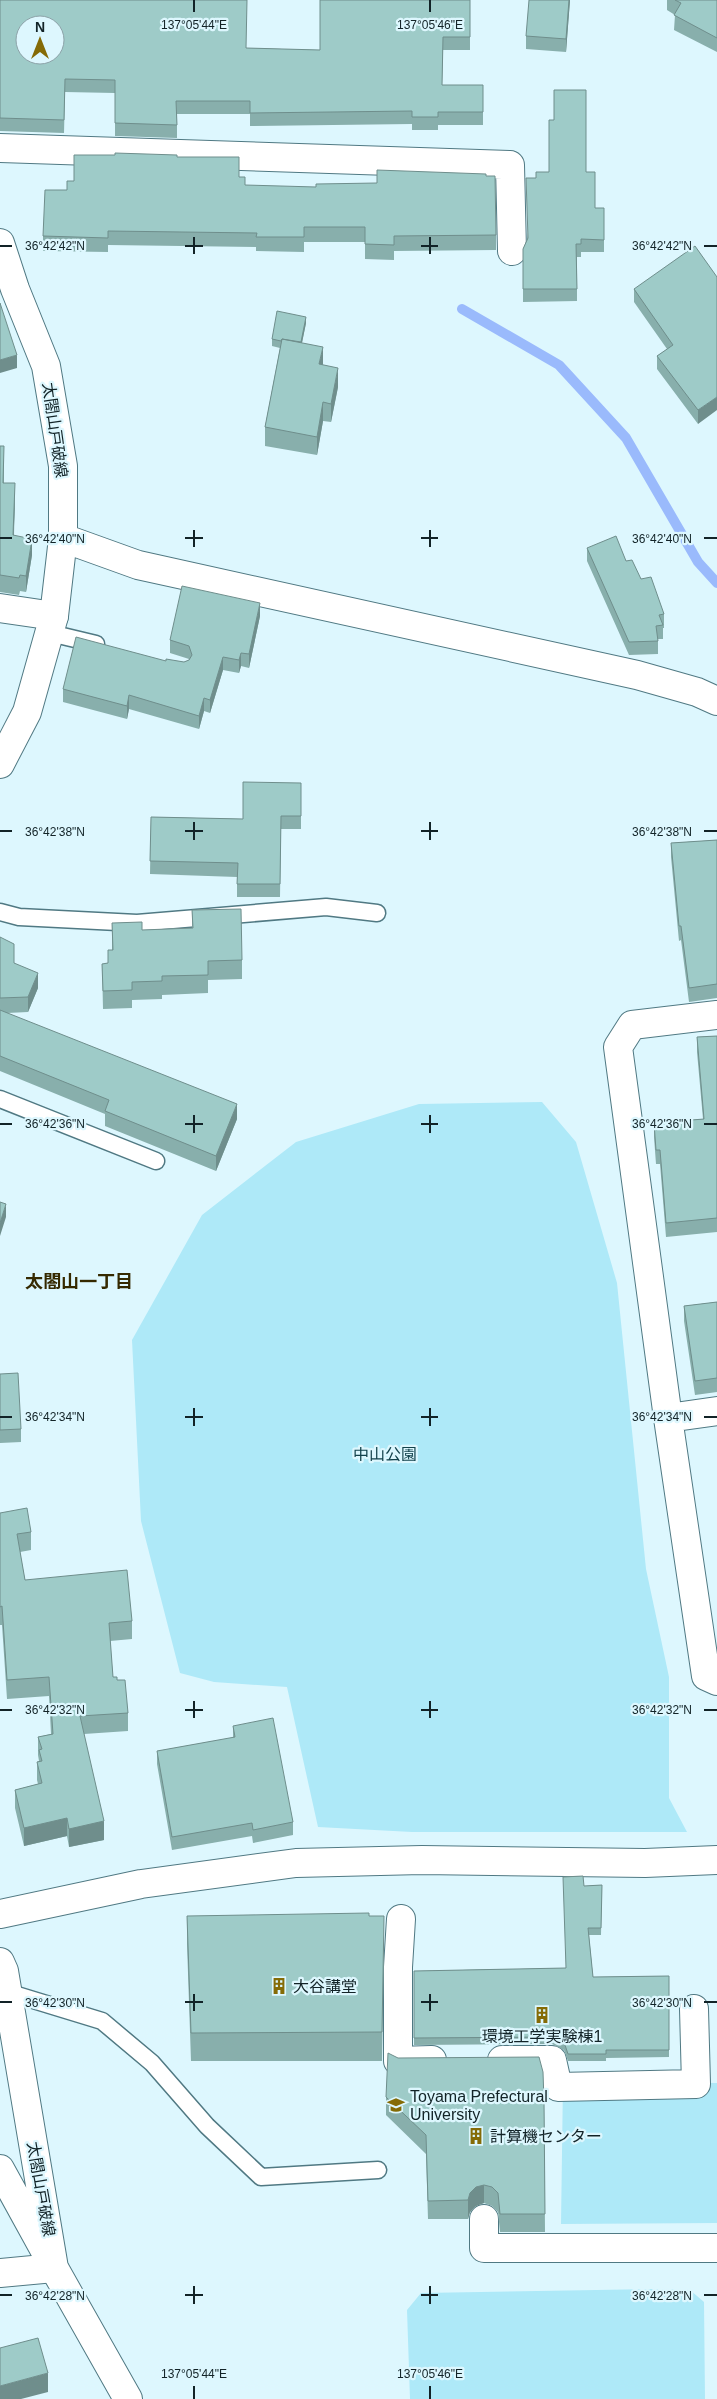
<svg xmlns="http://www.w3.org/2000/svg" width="717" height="2399" viewBox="0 0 717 2399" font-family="Helvetica,'Noto Sans JP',sans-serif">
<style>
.green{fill:#aee9f8}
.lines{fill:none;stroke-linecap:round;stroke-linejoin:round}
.stream{stroke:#9abafc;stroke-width:10}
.lane-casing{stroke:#507983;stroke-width:19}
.street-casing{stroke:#507983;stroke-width:30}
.secondary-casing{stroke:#507983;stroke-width:30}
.lane{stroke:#fff;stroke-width:16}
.street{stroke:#fff;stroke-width:28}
.secondary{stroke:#fff;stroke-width:28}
.wall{fill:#88afac}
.shaded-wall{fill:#6f8e8c}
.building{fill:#9ecbc8;stroke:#6f8e8c;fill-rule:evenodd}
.ticks{fill:none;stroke:#122327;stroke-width:2}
.labels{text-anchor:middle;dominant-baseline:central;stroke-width:4.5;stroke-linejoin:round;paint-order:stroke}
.street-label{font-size:16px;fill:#122327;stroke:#ddf7fe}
.park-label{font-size:16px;fill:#12414b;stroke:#ddf7fe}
.poi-label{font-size:16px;fill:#122327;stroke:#ddf7fe;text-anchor:start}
.neighbourhood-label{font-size:18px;font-weight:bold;fill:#352900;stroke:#ddf7fe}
.ticks-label{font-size:12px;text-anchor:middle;fill:#122327;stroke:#ddf7fe;stroke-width:4.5;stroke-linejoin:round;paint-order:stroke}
</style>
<rect width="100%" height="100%" fill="#ddf7fe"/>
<path class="green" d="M542,1102l34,40 41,141 29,286 23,108v121l18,34h-275l-94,-5 -31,-140 -73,-5 -34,-9 -39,-152 -9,-181 70,-125 94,-73 123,-38z
M563,2081l154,2v140l-156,1z
M655,2289l35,1 14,12 1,97h-295l-3,-89 14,-17z"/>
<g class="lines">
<path class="stream" d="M462,309l97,56 67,73 72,124 19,21"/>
<g class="lane-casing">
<path id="lane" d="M50,633l46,11
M0,912l19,5 118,6 189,-16 51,6
M0,1099l156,62
M7,1992l95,29 50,42 55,63 54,51 117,-7"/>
</g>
<g class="street-casing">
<path id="street" d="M0,148l510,17 2,86
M0,608l54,8
M717,1411l-49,7 38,258 11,5
M668,1418l-50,-371 14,-22 85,-10
M0,1914l141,-30 155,-21 126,-3 223,3 72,-3
M401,1919l-3,48v94l34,-1
M502,2060h50l6,27 138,-3 -2,-75
M484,2219v29h233
M0,2273l54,-5"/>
</g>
<g class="secondary-casing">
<path id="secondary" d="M0,243l15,46 31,77 17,100v72l-9,78 -27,96 -27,52
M63,538l75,27 499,110 60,17 20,9
M0,1962l4,9 50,297 74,131
M0,2169l44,80"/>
</g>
<use href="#lane" class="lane"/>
<use href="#street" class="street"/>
<use href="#secondary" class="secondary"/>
</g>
<path class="wall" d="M0,0l247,48 73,2 150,-50v50h-27l-1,35h41v40h-45v5h-26v-6l-162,2v-12h-73v24l-62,-2v-43l-50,-1 -1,41 -64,-2z
M570,0l-4,52 -40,-3v-13z
M667,0h50v52l-43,-22 1,-15 -8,-5z
M177,157l62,20 6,8 251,50v15l-102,1v9l-29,-1v-17h-61v10l-48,-1v-4l-148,-2v7l-65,-1v-15l24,-46 7,-9z
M586,172l9,36h9v44h-23v5h-4v44l-54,1v-53l4,-10 9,-61z
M717,277l-19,147 -41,-55v-13l10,-7 -33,-47v-13z
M306,323l-4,20 21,22 15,22 -7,35 -8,-1 -6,34 -52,-9v-19l15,-79 -8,-2v-7z
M0,446l4,17v20l11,17 -1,35 18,20 -6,37 -6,-1 -1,4 -19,-3z
M587,548l39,13 15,18 23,35v14h-1v11h-5v15l-29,1 -42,-94z
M260,616l-11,52 -8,-2 -2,7 -16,-3 -13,43 -6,-2 -5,18 -70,-20 -2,10 -64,-17v-13l103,-28 18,1 5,-2v-1l-19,-6v-13z
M301,783v46h-20l-1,68h-43v-20l-87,-3 1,-57 92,2z
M717,840v158l-28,4 -8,-62 -2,1 -8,-84v-14z
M192,910l50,50v19l-34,1v13l-46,2v4l-30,1v8l-29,1 -1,-45 6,-1 4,-13v-27l30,7 50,-2z
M0,937l14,26 24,25 -10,24 -21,1 230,106 -21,52 -111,-45v-12l-105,-43z
M717,1036v196l-51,5 -6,-73h-4l-2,-27v-14l49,-4 -6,-67v-15z
M717,1302v90l-22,3 -11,-74v-15z
M0,1374l21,55v13l-21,1z
M0,1513l31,19v18l-11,2 5,28 107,41v18l-22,2 3,36 4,3 11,33v18l-44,3 20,106 -35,7 -2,-11 -43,10 -9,-38v-18l23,-6 -1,-4v-18l2,-1 -1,-6v-18l13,-3 -2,-38 -42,3 -5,-74h-2z
M233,1726l60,96v13l-40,8 -1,-7 -80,14 -15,-86v-13l76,-13z
M602,1885l-1,50h-12l4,42 76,-1v81l-63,1v3h-38l-4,-11 -12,-6 -138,1v-74l152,-3 18,-82z
M187,1916h182l15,28 -2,117h-191l-4,-117z
M398,2058l146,43 1,131h-45l-2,-20 -6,-6 -8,-3 -8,3 -6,6 -2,7h-40l-2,-65 -40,-39v-18z"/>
<path class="shaded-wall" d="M569,0h1l-4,52v-13z
M306,317v6l-6,29v-7z
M323,347v18l-4,-1z
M17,355v13l-17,5v-13z
M338,368v19l-7,35v-18z
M717,397v13l-19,14v-14z
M323,402v19l-6,34v-18z
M15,483v17l-2,52v-17z
M32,539v16l-6,37v-16z
M260,603v13l-11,52v-14z
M241,653v13l-2,7v-13z
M223,657v13l-13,43v-13z
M129,695v14l-2,10v-13z
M204,698v13l-5,18v-13z
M38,973v15l-10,24v-15z
M237,1104v15l-21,52v-15z
M6,1204v13l-6,19v-13z
M67,1818v18l-43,10v-18z
M104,1821v19l-35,7v-18z
M484,2185v18l-8,3 -6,6 -2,7v-19l2,-7 6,-6z
M48,2373v19l-27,7h-21v-13z"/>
<path class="building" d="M0,0h247l-1,48 74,2v-50h150v37h-27l-1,48h41v27h-45v5h-26v-6l-162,2v-12h-74l1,24 -62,-2v-43l-50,-1 -1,41 -64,-2zM25,25h30v30h-30z
M529,0h40l-3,39 -40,-3z
M675,0h42v38l-43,-23 7,-12z
M554,90h32v82h9v36h9v32l-23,-1v5h-5l1,45h-54v-40l5,-11 -2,-60h10v-6h13v-52h5z
M115,153l62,2v2h62v20h6v8l71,2v-3l61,-1v-13l109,4v2h9l1,59 -102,1v9l-29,-1v-17h-61v10h-48l1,-4 -149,-2v7l-65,-2 2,-46h22v-9h7v-26h41z
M695,246l22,31v120l-19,13 -41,-54 16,-11 -39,-56z
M0,303l17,52 -17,5z
M277,311l29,6 -5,25 -19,-3 -1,2 -9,-2z
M282,339l41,8 -4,17 19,4 -7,36 -8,-2 -6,35 -52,-10z
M0,446h4l-1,37h12l-2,52 19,4 -6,37 -6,-1 -1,3 -19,-3z
M616,536l10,25 6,-1 9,19 10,-2 13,37 -5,1 4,10 -7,1 2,15 -29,1 -42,-94z
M182,586l78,17 -11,51 -8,-1 -2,7 -16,-3 -13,43 -6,-2 -5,18 -70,-21 -2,11 -64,-17 13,-52 90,24v-2l18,3 5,-2 3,-5 -3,-9 -19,-6z
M243,782l58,1v33h-20l-1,68h-43l1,-21 -88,-2 1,-44 92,2z
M717,840v144l-28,4 -8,-62h-2l-8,-83z
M241,909l1,51 -34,1v14l-46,1v5l-30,1v8l-29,1 -1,-27 6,-1v-13h5l-1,-27 30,-1v8l51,-2 -1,-18z
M0,937l14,7v19l24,10 -10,24 -28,1z
M0,1010l237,94 -21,52 -111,-45 4,-11 -109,-44z
M717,1036v182l-51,5 -6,-73h-4l-2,-27 50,-4 -7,-82z
M0,1202l6,2 -6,19z
M717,1302v76l-22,3 -11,-75z
M18,1373l3,56 -21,1v-56z
M27,1508l4,24 -14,2 8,46 102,-10 5,51 -23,2 4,54h4v3h8l3,33 -48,3 24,105 -35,8 -2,-11 -43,10 -9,-38 27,-7 -5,-21 5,-1 -3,-11 3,-1 -4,-12 15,-3 -4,-57 -42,3 -5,-74 -2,1v-94z
M273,1718l20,104 -40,8 -1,-7 -80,14 -15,-86 78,-14 -2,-11z
M583,1876l1,10 18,-1 -1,43h-13l5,49 76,-1v74h-63v4h-38l-4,-12 -12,-5 -138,1v-67l152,-3 -3,-91z
M369,1913v3h15l-2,116 -191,1 -4,-117z
M388,2053l10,5 141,-1 4,15 1,29 1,113h-45l-2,-21 -6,-6 -8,-2 -8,2 -6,6 -2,7 -40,1 -2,-66 -40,-38z
M38,2338l10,35 -48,13v-38z"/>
<path class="ticks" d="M194,0v12M430,0v12M194,237v17M430,237v17M0,246h12M185,246h18M421,246h17M704,246h13M194,530v17M430,530v17M0,538h12M185,538h18M421,538h17M704,538h13M194,822v18M430,822v18M0,831h12M185,831h18M421,831h17M704,831h13M194,1115v18M430,1115v18M0,1124h12M185,1124h18M421,1124h17M704,1124h13M194,1408v18M430,1408v18M0,1417h12M185,1417h18M421,1417h17M704,1417h13M194,1701v17M430,1701v17M0,1710h12M185,1710h18M421,1710h17M704,1710h13M194,1994v17M430,1994v17M0,2002h12M185,2002h18M421,2002h17M704,2002h13M194,2286v18M430,2286v18M0,2295h12M185,2295h18M421,2295h17M704,2295h13M194,2386v13M430,2386v13"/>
<defs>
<g id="building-bare" transform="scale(1.35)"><path d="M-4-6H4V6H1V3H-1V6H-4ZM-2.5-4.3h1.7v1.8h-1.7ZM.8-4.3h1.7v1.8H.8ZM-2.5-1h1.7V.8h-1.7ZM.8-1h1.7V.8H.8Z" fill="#856b06" stroke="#ddf7fe" stroke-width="2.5" paint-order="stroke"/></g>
<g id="university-bare" transform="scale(1.35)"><path d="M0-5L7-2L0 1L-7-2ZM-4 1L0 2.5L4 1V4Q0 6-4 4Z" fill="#856b06" stroke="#ddf7fe" stroke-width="2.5" paint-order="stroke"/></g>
</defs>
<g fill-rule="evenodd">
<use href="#building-bare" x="279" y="1986"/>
<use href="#building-bare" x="542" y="2015"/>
<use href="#university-bare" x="396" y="2105"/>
<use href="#building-bare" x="476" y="2136"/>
</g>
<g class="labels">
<g class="street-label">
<text transform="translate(55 430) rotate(82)">太閤山戸破線</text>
<text transform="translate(41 2189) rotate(80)">太閤山戸破線</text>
</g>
<g class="park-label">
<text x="385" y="1454">中山公園</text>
</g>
<g class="poi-label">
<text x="293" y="1986">大谷講堂</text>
<text x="542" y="2036" text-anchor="middle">環境工学実験棟1</text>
<text x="410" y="2096">Toyama Prefectural<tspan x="410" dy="18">University</tspan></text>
<text x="490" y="2136">計算機センター</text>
</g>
<g class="neighbourhood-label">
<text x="79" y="1282">太閤山一丁目</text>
</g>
</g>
<g class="ticks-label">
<text x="194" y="29">137°05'44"E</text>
<text x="430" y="29">137°05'46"E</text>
<text x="55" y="250">36°42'42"N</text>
<text x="662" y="250">36°42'42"N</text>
<text x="55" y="543">36°42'40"N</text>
<text x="662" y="543">36°42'40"N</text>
<text x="55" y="836">36°42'38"N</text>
<text x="662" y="836">36°42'38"N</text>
<text x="55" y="1128">36°42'36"N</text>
<text x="662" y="1128">36°42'36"N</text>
<text x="55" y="1421">36°42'34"N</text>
<text x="662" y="1421">36°42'34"N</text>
<text x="55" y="1714">36°42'32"N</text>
<text x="662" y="1714">36°42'32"N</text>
<text x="55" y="2007">36°42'30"N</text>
<text x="662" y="2007">36°42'30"N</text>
<text x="55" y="2300">36°42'28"N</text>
<text x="662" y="2300">36°42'28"N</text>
<text x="194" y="2378">137°05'44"E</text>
<text x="430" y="2378">137°05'46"E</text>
</g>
<g transform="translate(40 40)"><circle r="24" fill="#ddf7fe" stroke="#8ca2a8"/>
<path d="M0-4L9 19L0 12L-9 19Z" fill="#856b06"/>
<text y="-8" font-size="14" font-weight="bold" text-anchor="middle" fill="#122327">N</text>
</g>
</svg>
